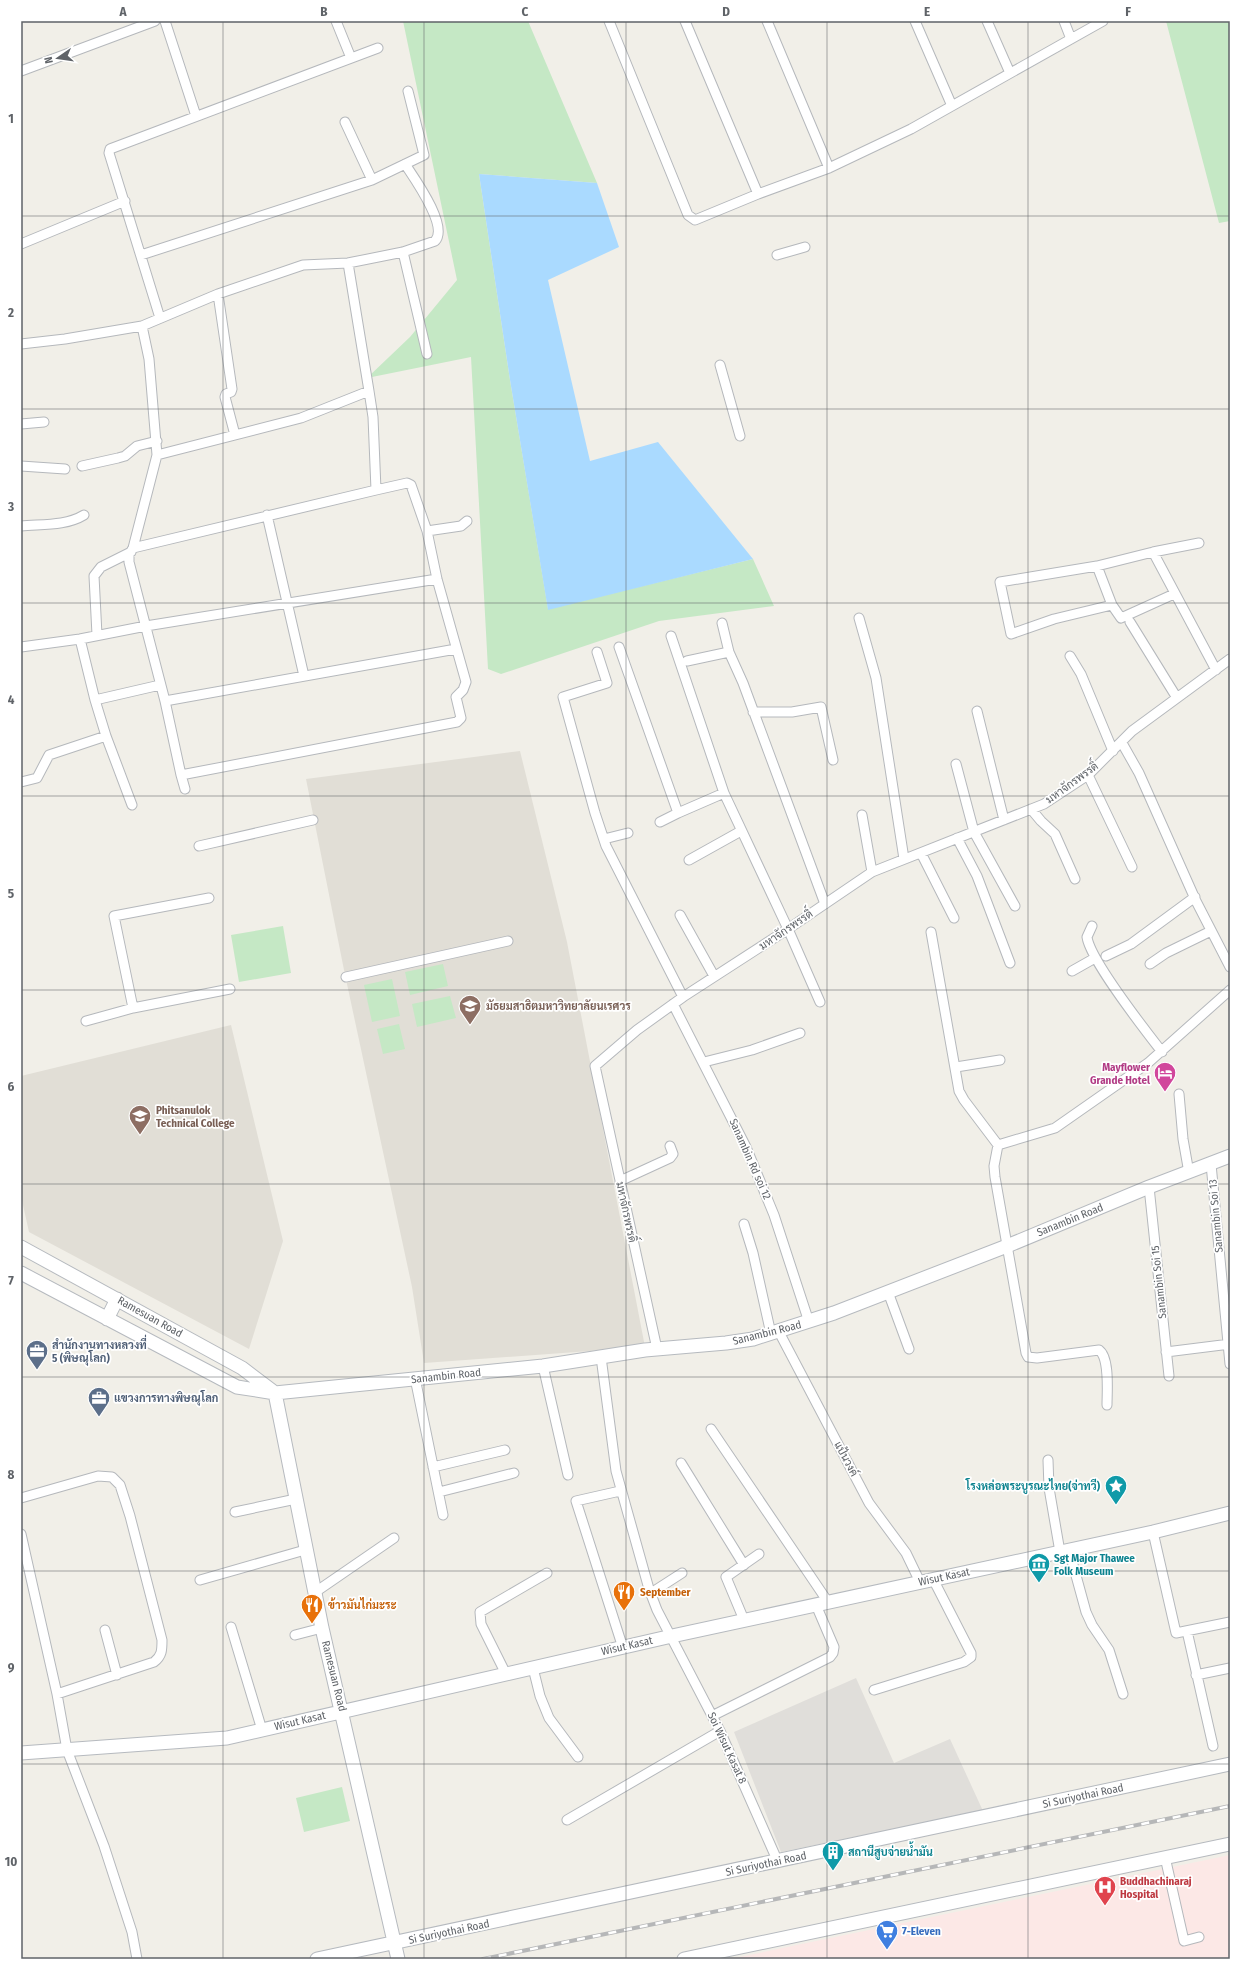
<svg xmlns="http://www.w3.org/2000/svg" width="1251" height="1980" viewBox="0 0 1251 1980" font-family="'Fira Sans Condensed',Sarabun,sans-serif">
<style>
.industrial{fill:#e0deda}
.education{fill:#e1ded6}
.medical{fill:#fce8e6}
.green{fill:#c5e8c5}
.water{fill:#aadaff}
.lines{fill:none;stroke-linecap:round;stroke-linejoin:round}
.street-casing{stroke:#b5b8bc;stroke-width:11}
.secondary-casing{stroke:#b6babf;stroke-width:15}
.street{stroke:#fff;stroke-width:9}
.secondary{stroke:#fff;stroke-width:13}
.rail-casing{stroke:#b6b7b8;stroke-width:4}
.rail{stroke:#fff;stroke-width:2.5;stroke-dasharray:8;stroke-linecap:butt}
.grid{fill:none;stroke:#5f6368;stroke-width:1;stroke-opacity:0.55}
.labels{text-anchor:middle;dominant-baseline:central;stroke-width:3.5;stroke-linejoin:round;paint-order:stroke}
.street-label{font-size:11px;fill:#5f6368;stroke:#fff}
.education-label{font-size:11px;font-weight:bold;fill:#785e54;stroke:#fff;text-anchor:start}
.hotel-label{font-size:11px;font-weight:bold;fill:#b23c85;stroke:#fff;text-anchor:end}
.service-label{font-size:11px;font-weight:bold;fill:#4e5e75;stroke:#fff;text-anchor:start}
.culture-label{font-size:11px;font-weight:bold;fill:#0d838f;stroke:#fff;text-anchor:start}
.food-label{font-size:11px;font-weight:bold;fill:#c56008;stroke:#fff;text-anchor:start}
.health-label{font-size:11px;font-weight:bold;fill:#be3a42;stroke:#fff;text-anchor:start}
.shop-label{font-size:11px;font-weight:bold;fill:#366cbe;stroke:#fff;text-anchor:start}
.neatline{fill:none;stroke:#5f6368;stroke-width:1.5}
.grid-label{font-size:13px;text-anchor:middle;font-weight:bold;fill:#5f6368}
</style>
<rect width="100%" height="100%" fill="#f1efe8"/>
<path class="industrial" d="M856,1678l38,85 56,-24 33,72 -202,41 -47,-120z"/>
<path class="education" d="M520,751l47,191 78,405 -221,16 -12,-76 -68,-317 -38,-191z
M231,1025l52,216 -34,108 -220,-117 -8,-36v-120z"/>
<path class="medical" d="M1230,1855v104h-500z"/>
<path class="green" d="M403,21h125l69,162 -118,-9 31,206 38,229 205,-50 21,47 -115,15 -158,53 -13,-5 -17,-312 -104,21 43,-41 47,-57z
M1166,21h64v200l-11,2z
M283,926l8,47 -52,9 -8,-47z
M443,964l5,22 -38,9 -5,-23z
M392,979l8,37 -28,6 -8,-37z
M450,996l6,22 -39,9 -5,-23z
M399,1024l6,25 -22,5 -6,-25z
M342,1787l8,34 -46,11 -8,-34z"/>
<path class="water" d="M479,174l118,9 22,64 -71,33 42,181 68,-19 95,117 -205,51 -38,-230z"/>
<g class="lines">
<g class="street-casing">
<path id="street" d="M165,21l31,95
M336,21l15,37
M609,21l79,194 7,5 63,-26 71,-26 82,-39 192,-108
M685,21l73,173
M767,21l62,147
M915,21l37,85
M987,21l23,52
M1064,21l7,18
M21,71l134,-50
M345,122l27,58
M21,244l104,-43
M403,252l24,102
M141,255l231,-75 52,-25 -16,-64
M777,255l28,-8
M348,263l21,128
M218,294l14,95 -1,3 -5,2 -1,3 10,38
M160,318l-51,-165 1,-4 268,-101
M142,326l7,33 8,96 -24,93 -4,7v7l36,139 16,74
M21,344l44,-5 77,-13 76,-32 85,-29 45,-2 55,-11 32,-11c14,-15 -21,-63 -30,-77
M720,365l20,71
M21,424l23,-2
M157,455l144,-37 68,-27 4,26 3,73
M21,466l44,3
M82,466l36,-8 7,-2 12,-10 20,-5
M267,515l37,161
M21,526c21,-2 45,0 63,-11
M427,531l34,-5 6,-5
M133,548l243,-58 31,-7 4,2 16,46 10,48 29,103 -3,8 -7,7 5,21 -4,4 -276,53 4,14
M1153,552l63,118
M1097,566l15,39 9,13 53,-24
M1112,605l-58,14 -43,15 -11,-52 97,-16 56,-14 46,-9
M859,618l17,60 28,181
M1130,622l47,76
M722,623l7,29 14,31 82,221
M97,635l-3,-59 7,-9 30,-15
M671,636l53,157 64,136 32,73
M80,639l15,61
M21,647l59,-8 66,-13 291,-47
M619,647l59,166 46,-20
M597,652l10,31 -44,14 32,116 11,33 77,151
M1070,656l11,18 32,77
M687,661l42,-9
M165,701l291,-52
M977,711l27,109
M753,712h39l29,-5 12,53
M1122,743l17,30 57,128 34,66
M956,764l18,68 41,74
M1088,775l44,92
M21,782l16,-4 12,-23 57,-19
M132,805l-26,-69 -11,-36 65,-15
M1031,809l10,12 14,13 20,45
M862,815l10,57
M660,822l18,-9
M957,838l20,38 33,87
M604,839l24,-6
M199,846l114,-26
M921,853l33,65
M689,860l52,-29
M680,915l34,61
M1092,926l-5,11c3,23 58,93 75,115
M931,932l28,159 5,9 34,45
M1106,956l25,-12 64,-47
M1150,964l16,-11 45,-22
M1072,971l23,-13
M346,977l162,-36
M673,1004l73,143 28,68 35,107
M133,1008l-19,-92 95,-18
M86,1021l47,-13 97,-19
M704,1062l48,-12 48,-17
M956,1067l44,-7
M1179,1094l4,45 6,34
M1211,1164l19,200
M620,1181l50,-23 3,-4 -3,-8
M1149,1187l20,189
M744,1224l9,29 18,81
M888,1292l21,57
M779,1332l90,171 37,50 14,29
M657,1349l-62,-283 42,-36 46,-33 105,-68 84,-57 172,-68 44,-29 44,-44 98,-72
M1166,1352l64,-8
M601,1357l15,114 33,118 8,21 63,121 58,131
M543,1366l25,109
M415,1378l28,137
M1107,1405c0,-13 3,-47 -8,-55l-62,8 -9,-1 -2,-4 -31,-176 -1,-11 4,-21 57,-17 93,-65 82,-73
M711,1429l117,173
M1048,1460l1,28 11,64
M681,1463l63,102
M433,1467l72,-17
M620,1491l-44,10 47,147
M439,1492l75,-19
M21,1498l77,-22 14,1 8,8 10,31 32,124c0,10 0,16 -8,22l-97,32
M235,1512l61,-13
M1153,1532l23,101 54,-11
M21,1534l36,160 10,56 37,96 28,86 5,27
M1069,1550l17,62 6,13 17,25 14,44
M200,1580l105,-30
M314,1593l80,-55
M651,1593l31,-20
M744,1620l-18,-43 33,-23
M231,1627l31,103
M105,1630l12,45
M1187,1631l26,115
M295,1635l27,-7
M533,1668l7,28 9,22 29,39
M506,1674l-25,-50 -1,-12 67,-39
M1196,1675l34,-7
M874,1690l90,-28 7,-5v-4l-38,-74
M712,1716l118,-59 3,-4 1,-6 -18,-42
M567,1820l153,-89
M1165,1857l19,84 15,-4"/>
</g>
<g class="secondary-casing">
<path id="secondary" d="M21,1247l221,121 33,25 47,235 76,331
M21,1273l216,114 38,6 268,-27 102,-16 81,-7 27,-4 81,-26 173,-67 142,-59 81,-31
M107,1319l10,-20
M21,1753l206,-15 445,-102 481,-104 77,-19
M317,1959l913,-195
M684,1959l546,-115"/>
</g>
<use href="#street" class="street"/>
<use href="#secondary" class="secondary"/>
<g class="rail-casing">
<path id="rail" d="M483,1959l747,-153"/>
</g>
<use href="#rail" class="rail"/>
</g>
<path class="grid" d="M223,21v1938M424,21v1938M626,21v1938M827,21v1938M1028,21v1938M21,216h1209M21,409h1209M21,603h1209M21,796h1209M21,990h1209M21,1184h1209M21,1377h1209M21,1571h1209M21,1764h1209"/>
<defs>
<g id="school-pin" transform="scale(1.15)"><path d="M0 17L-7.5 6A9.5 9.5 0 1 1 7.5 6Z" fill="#8d6e63" stroke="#fff"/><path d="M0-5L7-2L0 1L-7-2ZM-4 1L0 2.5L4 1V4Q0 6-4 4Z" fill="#fff"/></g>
<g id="hotel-pin" transform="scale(1.15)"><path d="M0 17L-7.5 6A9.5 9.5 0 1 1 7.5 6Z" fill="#d1479c" stroke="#fff"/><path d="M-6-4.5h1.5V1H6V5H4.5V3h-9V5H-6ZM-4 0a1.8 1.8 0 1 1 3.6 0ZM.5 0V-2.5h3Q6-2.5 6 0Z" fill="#fff"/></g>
<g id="office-pin" transform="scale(1.15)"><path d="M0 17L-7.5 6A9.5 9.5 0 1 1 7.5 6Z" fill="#5c6f8a" stroke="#fff"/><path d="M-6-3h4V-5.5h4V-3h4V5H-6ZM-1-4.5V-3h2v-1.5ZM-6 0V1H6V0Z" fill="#fff"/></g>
<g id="sight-pin" transform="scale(1.15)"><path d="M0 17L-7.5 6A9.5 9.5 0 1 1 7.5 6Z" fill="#0f9aa8" stroke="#fff"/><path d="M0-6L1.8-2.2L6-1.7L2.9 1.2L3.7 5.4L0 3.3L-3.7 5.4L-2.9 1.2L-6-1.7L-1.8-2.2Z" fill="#fff"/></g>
<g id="museum-pin" transform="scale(1.15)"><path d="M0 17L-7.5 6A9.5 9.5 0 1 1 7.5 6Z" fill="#0f9aa8" stroke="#fff"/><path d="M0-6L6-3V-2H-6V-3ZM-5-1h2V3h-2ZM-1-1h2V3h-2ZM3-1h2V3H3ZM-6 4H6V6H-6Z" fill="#fff"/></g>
<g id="restaurant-pin" transform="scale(1.15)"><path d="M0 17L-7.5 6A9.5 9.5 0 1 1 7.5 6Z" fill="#e8710a" stroke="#fff"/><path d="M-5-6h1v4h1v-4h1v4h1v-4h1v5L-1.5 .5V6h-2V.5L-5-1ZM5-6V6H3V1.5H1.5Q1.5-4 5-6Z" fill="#fff"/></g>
<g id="building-pin" transform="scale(1.15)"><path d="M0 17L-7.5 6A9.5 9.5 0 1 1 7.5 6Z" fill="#0f9aa8" stroke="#fff"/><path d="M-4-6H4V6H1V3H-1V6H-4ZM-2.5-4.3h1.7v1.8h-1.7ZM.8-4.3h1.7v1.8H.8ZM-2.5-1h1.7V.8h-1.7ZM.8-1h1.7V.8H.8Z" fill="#fff"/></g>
<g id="hospital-pin" transform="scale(1.15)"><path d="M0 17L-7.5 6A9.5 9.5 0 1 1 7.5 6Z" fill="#e0444e" stroke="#fff"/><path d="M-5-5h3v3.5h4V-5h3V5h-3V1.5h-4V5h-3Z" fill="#fff"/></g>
<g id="supermarket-pin" transform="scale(1.15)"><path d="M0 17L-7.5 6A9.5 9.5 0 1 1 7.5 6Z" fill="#3f7fe0" stroke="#fff"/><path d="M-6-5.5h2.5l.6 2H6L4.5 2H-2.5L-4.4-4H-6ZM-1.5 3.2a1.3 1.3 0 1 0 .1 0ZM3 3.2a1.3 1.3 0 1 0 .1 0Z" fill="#fff"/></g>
</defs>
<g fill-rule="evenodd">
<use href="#school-pin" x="470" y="1006"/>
<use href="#hotel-pin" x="1165" y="1073"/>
<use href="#school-pin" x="140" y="1116"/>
<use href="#office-pin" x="37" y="1351"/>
<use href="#office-pin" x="99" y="1398"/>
<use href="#sight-pin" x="1116" y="1486"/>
<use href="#museum-pin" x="1039" y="1564"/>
<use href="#restaurant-pin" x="624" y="1592"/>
<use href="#restaurant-pin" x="312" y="1605"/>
<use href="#building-pin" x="833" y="1852"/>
<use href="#hospital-pin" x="1105" y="1887"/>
<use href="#supermarket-pin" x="887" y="1931"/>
</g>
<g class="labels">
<g class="street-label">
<text transform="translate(1072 783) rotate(-36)">มหาจักรพรรดิ์</text>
<text transform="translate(786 930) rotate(-34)">มหาจักรพรรดิ์</text>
<text transform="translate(750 1159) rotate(66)">Sanambin Rd soi 12</text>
<text transform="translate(626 1212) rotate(78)">มหาจักรพรรดิ์</text>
<text transform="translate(1216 1216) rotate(-95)">Sanambin Soi 13</text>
<text transform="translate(1070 1220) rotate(-22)">Sanambin Road</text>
<text transform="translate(1159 1282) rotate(-96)">Sanambin Soi 15</text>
<text transform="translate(150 1317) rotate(29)">Ramesuan Road</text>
<text transform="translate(767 1333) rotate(-14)">Sanambin Road</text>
<text transform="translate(446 1376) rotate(-6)">Sanambin Road</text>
<text transform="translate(846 1459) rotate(62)">แป้นวงค์</text>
<text transform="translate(944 1577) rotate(-12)">Wisut Kasat</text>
<text transform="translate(627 1646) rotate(-13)">Wisut Kasat</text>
<text transform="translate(334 1676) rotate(76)">Ramesuan Road</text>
<text transform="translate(300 1721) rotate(-13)">Wisut Kasat</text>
<text transform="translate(727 1748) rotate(65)">Soi Wisut Kasat 8</text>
<text transform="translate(1083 1796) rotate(-12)">Si Suriyothai Road</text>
<text transform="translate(766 1864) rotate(-12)">Si Suriyothai Road</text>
<text transform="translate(449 1932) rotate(-12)">Si Suriyothai Road</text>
</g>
<g class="education-label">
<text x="486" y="1006">มัธยมสาธิตมหาวิทยาลัยนเรศวร</text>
<text x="156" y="1110">Phitsanulok<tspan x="156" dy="13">Technical College</tspan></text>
</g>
<g class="hotel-label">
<text x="1150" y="1067">Mayflower<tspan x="1150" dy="13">Grande Hotel</tspan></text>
</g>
<g class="service-label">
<text x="52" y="1345">สำนักงานทางหลวงที่<tspan x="52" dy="13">5 (พิษณุโลก)</tspan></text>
<text x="114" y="1398">แขวงการทางพิษณุโลก</text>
</g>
<g class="culture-label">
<text x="1100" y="1486" text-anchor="end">โรงหล่อพระบูรณะไทย(จ่าทวี)</text>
<text x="1054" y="1558">Sgt Major Thawee<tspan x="1054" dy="13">Folk Museum</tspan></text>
<text x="848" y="1852">สถานีสูบจ่ายน้ำมัน</text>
</g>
<g class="food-label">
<text x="640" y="1592">September</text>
<text x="328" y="1605">ข้าวมันไก่มะระ</text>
</g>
<g class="health-label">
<text x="1120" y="1881">Buddhachinaraj<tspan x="1120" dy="13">Hospital</tspan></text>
</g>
<g class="shop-label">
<text x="902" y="1931">7-Eleven</text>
</g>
</g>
<rect width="1251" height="1980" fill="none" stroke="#ffffff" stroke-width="44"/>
<g transform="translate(58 58) rotate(257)" stroke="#ffffff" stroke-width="3" paint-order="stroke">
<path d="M0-3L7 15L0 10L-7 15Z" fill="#5f6368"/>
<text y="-6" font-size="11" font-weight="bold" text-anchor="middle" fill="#5f6368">N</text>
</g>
<rect x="22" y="22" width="1207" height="1936" class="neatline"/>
<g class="grid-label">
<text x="123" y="16">A</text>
<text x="324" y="16">B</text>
<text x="525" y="16">C</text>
<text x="726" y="16">D</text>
<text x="927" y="16">E</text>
<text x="1128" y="16">F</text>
<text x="11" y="123">1</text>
<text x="11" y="317">2</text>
<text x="11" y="511">3</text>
<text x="11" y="704">4</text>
<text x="11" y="898">5</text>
<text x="11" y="1091">6</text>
<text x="11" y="1285">7</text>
<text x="11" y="1479">8</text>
<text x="11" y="1672">9</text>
<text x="11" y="1866">10</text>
</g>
</svg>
